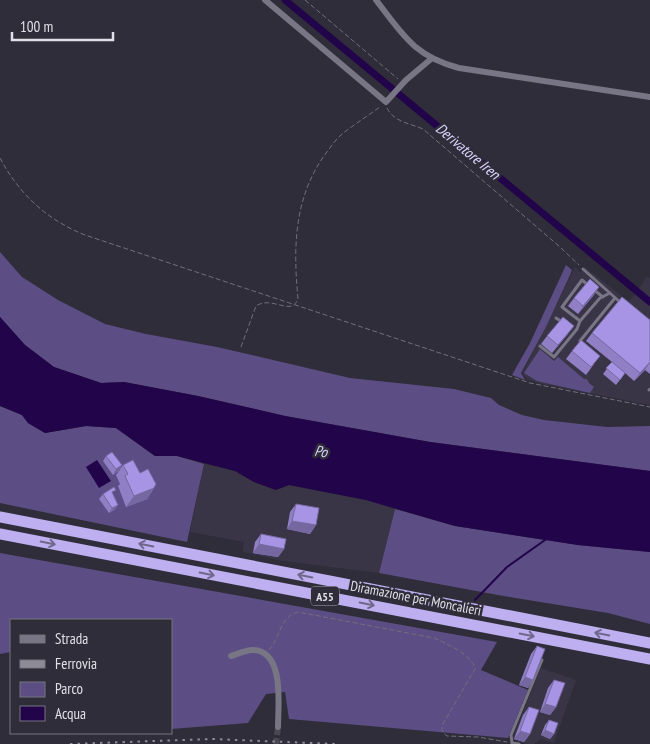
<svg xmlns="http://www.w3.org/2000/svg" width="650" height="744" viewBox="0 0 650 744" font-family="'PT Sans Narrow',sans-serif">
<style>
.built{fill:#393547}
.green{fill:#5c4e84}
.water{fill:#22044a}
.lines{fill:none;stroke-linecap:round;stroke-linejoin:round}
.stream{stroke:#22044a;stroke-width:2}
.canal{stroke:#22044a;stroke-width:7}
.minor-tunnel{stroke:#4a4853;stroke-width:6;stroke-dasharray:6 3;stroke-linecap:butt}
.path{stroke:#716f7a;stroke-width:1;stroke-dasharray:5 2.5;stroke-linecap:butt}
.service{stroke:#787584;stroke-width:3}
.minor{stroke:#787584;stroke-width:6}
.motorway{stroke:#bdaff0;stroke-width:11}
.rail{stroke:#8d8b95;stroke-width:2;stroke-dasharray:2.5 5;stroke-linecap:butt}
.wall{fill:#907fc4}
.shaded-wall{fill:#7568a0}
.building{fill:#a794e4;stroke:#7568a0}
.oneway{stroke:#6f688b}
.labels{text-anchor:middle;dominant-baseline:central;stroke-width:5;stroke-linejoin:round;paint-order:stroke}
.shield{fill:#2f2d39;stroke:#acaab4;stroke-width:1}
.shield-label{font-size:12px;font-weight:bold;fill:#e1e0e8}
.street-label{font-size:14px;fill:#e1e0e8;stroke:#2f2d39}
.water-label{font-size:15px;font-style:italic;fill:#dcd4fe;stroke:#2f2d39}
</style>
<rect width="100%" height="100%" fill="#2f2d39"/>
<path class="built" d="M575,267l5,5 5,-5 43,34 3,-2 16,-22 3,1v127l-108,-21 -15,-5 -5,-5 24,-47z
M204,464l31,7 19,11 21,8 14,-5 77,15 29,9 -16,64 -96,-12 -40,-9 1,-10 -54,-10z
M541,668l35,12 -22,63 -13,-4 -7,5h-7l-15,-5z"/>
<path class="green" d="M0,252l22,25 36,23 47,24 41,10 71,13 133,31 104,11 37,9 8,7 23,10 22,5 63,7 43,-1v45l-220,-29 -145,-26 -87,-20 -74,-14 -23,1 -47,-16 -29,-22 -25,-28z
M566,265l6,5 -2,5 -24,52 -25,46 4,7 -13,-5 18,-32z
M540,349l14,12 4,-4 26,22h3l2,4 5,4 -4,6 -53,-12 -13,-8z
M0,406l22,9 6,8 17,10 41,-7 30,2 39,28h22l27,8 -17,78 -187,-39z
M395,509l60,17 123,19 72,7v72l-42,-11 -110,-18 -119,-22z
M0,553l497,89 -16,28 47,20 -20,48 -219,-19 -4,-27 -19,2 -18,29 -77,6v-109h-160v32l-11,2z"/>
<path class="water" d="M0,317l25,28 29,22 47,16 23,-1 74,14 87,20 145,26 220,29v81l-72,-7 -123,-19 -89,-26 -77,-15 -13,5 -22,-8 -19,-11 -58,-15h-22l-39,-28 -30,-2 -41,7 -17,-10 -6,-8 -22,-9z
M97,460l14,21 -12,7 -13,-21z"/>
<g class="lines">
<path class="stream" d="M475,600l32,-33 38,-27"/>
<path class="canal" d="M285,0l365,302"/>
<path class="minor-tunnel" d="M276,744l2,-17"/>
<path class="path" d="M305,0l93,79
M387,108c7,14 22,15 36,21l137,118 19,18
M0,158c19,36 47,62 85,77l445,148 120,24
M241,347l15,-41c16,-11 35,11 42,-7 -5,-53 -4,-102 28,-146 5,-6 9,-13 15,-18 12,-10 27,-19 40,-29
M269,650c12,-13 10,-33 29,-38l136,26c11,5 39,17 41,31l-32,55c-2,6 -1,8 4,12l31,1 29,5"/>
<path class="service" d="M583,269l38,34
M589,286l-7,-6 -20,27 18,14 20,-23 10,-5
M594,290l9,7
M556,318l6,4
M580,341l35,-43
M540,346l14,11 23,-28 3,-8
M649,390l1,-1
M519,744l-7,-1 -1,-8 31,-75"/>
<path class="minor" d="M265,0l121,102 20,-22 25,-21
M376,0c27,35 38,56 83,68l191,29
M231,656c7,-2 16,-7 23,-6 31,2 24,56 24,77"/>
<path class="motorway" d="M0,517l650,126
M0,534l650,125"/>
<path class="rail" d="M70,744l142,-5 124,5"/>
</g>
<path class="wall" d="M594,295l-16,19 -10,-8 6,-8z
M650,320v54l-5,-4 -11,11 -9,-8 -9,12 -13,-11 9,-12 -26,-21 6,-8z
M568,334l-16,19 -11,-9 6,-8z
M572,351l22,13 -8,11 -20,-16z
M106,456l16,9 -4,6 -5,4 -10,-14z
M123,465l17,8 14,15 -7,11 -21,8 -8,-21 2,-2 -4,-9z
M103,494h10l5,11 -4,5 -5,3 -10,-14z
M296,504l20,21 -6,9 -23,-5 3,-17z
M261,534l23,15 -6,8 -25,-4 2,-11z
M537,646l-4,34 -5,8 -9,-3 12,-31z
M554,680l2,27 -6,8 -10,-3 8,-24z
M529,707l1,27 -6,8 -10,-3 9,-24z
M549,720l5,14 -4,5 -9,-4 4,-10z"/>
<path class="shaded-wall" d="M599,287l-5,8 -16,19 5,-8z
M574,326l-6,8 -16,19 6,-8z
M650,362l-5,8 -11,11 6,-8z
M122,465l-4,6 -5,4 3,-6z
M154,488l-7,11 -21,8 8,-11z
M118,505l-4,5 -5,3 3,-5z
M292,521l24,4 -6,9 -23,-5z
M259,544l25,5 -6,8 -25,-4z
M525,677l8,3 -5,8 -9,-3z
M545,704l11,3 -6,8 -10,-3z
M545,730l9,4 -4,5 -9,-4z
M520,731l10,3 -6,8 -10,-3z"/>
<path class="building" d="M590,279l9,8 -16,19 -9,-8z
M622,297l28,23v42l-10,11 -48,-40z
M563,317l11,9 -16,19 -11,-9z
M581,340l19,16 -9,11 -19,-16z
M612,362l13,11 -5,7 -14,-12z
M112,452l10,13 -6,4 -10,-13z
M133,460l7,13 8,-4 8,15 -2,4 -20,8 -9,-20 3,-2 -5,-9z
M114,487l2,3 -4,2 6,13 -6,3 -9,-14z
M296,504l23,4 -3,17 -24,-4z
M261,534l25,5 -2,10 -25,-5z
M537,646l8,3 -12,31 -8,-3z
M554,680l11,3 -9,24 -11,-3z
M529,707l10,3 -9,24 -10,-3z
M549,720l9,3 -4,11 -9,-4z"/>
<defs><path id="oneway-shaft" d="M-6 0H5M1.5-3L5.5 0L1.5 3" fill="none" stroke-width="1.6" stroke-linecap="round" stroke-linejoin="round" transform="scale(1.25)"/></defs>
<g class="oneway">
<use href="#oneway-shaft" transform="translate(48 543) rotate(11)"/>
<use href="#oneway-shaft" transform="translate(146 545) rotate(-169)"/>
<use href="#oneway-shaft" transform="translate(207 574) rotate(11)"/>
<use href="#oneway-shaft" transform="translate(305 576) rotate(-169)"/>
<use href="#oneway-shaft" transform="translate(367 604) rotate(11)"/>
<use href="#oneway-shaft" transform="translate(602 634) rotate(-169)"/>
<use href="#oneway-shaft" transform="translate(527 635) rotate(11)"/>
</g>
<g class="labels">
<rect class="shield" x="311" y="586.5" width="28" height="19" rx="4"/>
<g class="shield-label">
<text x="325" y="596">A55</text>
</g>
<g class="street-label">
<text transform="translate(416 598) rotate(11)">Diramazione per Moncalieri</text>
</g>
<g class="water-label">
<text transform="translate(468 151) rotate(40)">Derivatore Iren</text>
<text transform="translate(321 451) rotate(9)">Po</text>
</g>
</g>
<rect x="10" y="619" width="162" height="115" fill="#2f2d39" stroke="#76757f"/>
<rect x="20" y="635" width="25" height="8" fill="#787584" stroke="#76757f"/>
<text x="55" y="644" font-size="15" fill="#e1e0e8">Strada</text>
<rect x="20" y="660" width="25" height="8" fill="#8d8b95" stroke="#76757f"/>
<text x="55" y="669" font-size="15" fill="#e1e0e8">Ferrovia</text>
<rect x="20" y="682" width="25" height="15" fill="#5c4e84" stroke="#76757f"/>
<text x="55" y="694" font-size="15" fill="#e1e0e8">Parco</text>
<rect x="20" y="706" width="25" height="15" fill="#22044a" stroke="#76757f"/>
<text x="55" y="719" font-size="15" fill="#e1e0e8">Acqua</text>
<path d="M12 32v8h101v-8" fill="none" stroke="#e1e0e8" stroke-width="2.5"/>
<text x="20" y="32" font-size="15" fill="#e1e0e8" stroke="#2f2d39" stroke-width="4" paint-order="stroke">100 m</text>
</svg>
